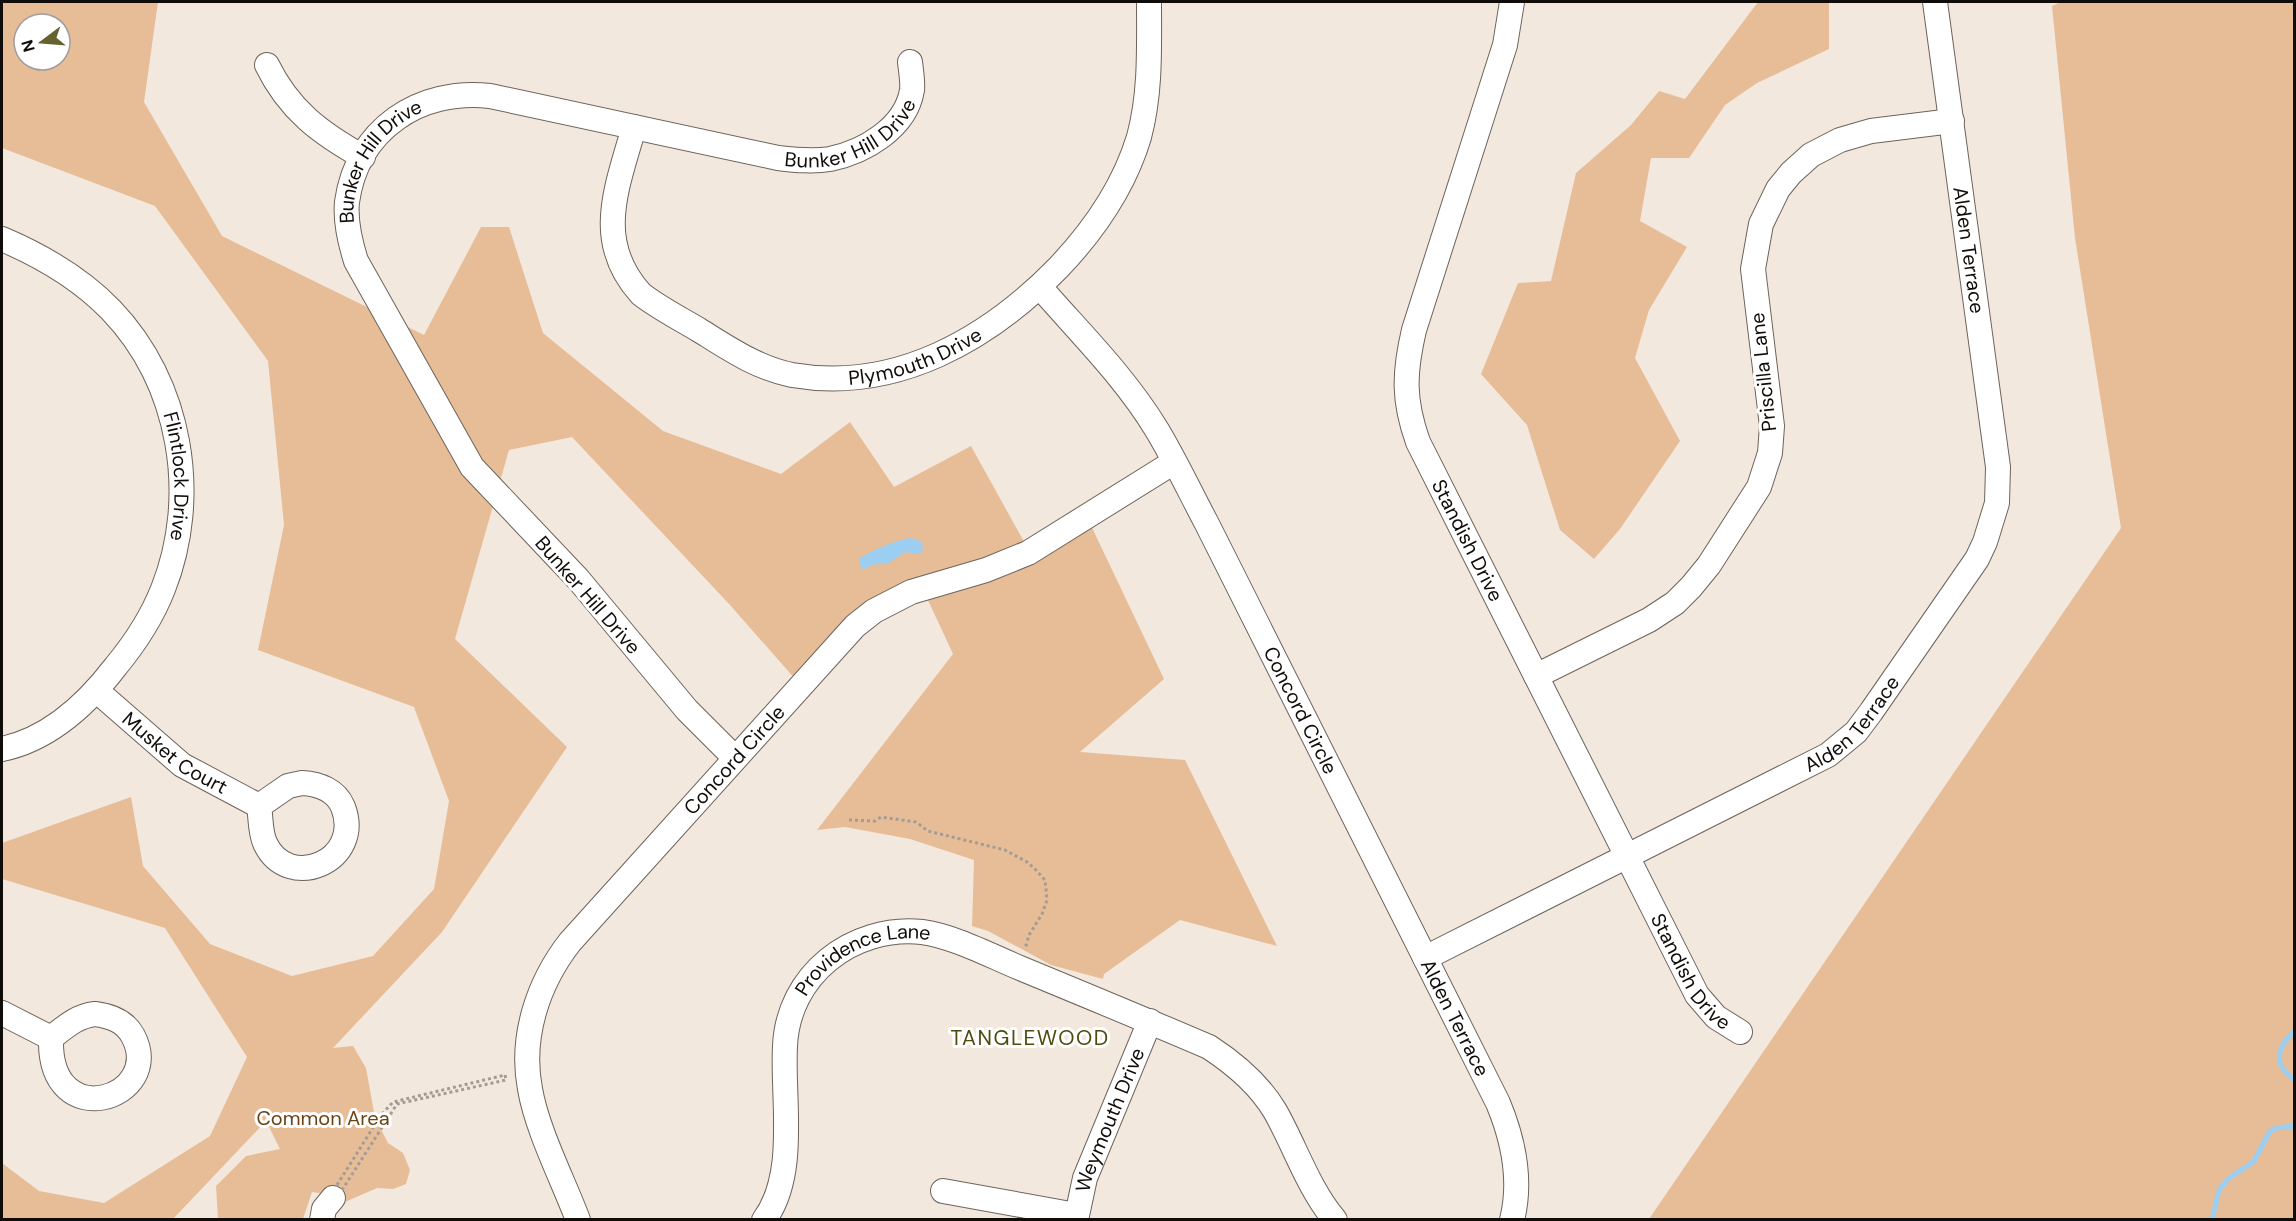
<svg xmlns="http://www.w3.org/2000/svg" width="2296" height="1221" viewBox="0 0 2296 1221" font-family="'DM Sans',sans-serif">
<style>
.green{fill:#e7bd98;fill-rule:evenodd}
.water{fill:#9bcef1}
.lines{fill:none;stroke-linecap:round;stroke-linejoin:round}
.stream{stroke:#9bcef1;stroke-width:5}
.minor-casing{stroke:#6d635b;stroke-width:26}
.path{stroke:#a49c94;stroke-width:3;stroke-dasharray:3 3;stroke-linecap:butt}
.minor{stroke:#fff;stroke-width:24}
.labels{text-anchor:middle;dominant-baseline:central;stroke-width:6;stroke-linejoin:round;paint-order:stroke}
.street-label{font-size:20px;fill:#0f0c09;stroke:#fff}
.park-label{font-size:20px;fill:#6c4215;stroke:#fff}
.neighbourhood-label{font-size:21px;letter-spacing:1.5px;fill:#4e4b0c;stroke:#fff}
</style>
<rect width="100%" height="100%" fill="#f3e8de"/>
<path class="green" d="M2,2h156l-14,100 78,134 202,99 57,-108h28l34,106 120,98 118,43 69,-52 44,65 77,-41 57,103 58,-34 78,164 -84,73 105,8 92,186 -97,-26 -76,54 -1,5 -52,-14 -63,-34 -16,-5 2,-66 -64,-21 -65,-12 -28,3 136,-176 -33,-71 -124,97 -66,-75 -158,-168 -63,13 -54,189 112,108 -125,185 -109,116 20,-2 13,22 9,50 13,25 15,10 7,17 -4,14 -13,5 -16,-1 -32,14 -19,-8 -14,-2 -9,27h-85l-2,-33 30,-30 34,-7 -14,-28 -93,98h-171v-56l37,28 65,12 106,-67 37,-79 -82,-129 -163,-49v-36l129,-46 12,69 67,78 82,32 81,-20 61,-67 15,-88 -35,-94 -156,-57 26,-125 -16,-164 -113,-155 -153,-58zM24,24h36v36h-36z
M1758,2h71v47l-72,34 -32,22 -36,53h-38l-11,63 47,26 -38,63 -14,48 45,83 -60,88 -26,30 -34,-29 -33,-105 -46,-51 37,-91 33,-2 25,-108 55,-48 28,-34 26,8z
M2061,2h233v1217h-645l472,-691 -46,-290 -23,-232z"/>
<path class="water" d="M912,538l10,4 1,8 -4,4 -14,-2 -16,11 -17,2 -10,5 -3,-11c11,-8 39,-20 53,-21z"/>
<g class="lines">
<path class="stream" d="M2294,1032c-18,15 -21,34 0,47
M2212,1220l7,-30 9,-11 26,-18 16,-30 7,-3 17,-2"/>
<g class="minor-casing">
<g id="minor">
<path id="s1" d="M1512,2l-7,43 -91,285c-10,43 -11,70 4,112l279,553 19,22 24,15"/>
<path d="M267,65c22,45 53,68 96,92"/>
<path id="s2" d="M634,127c-17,61 -41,114 7,167 18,14 38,24 58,36 29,18 58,38 93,45 104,18 197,-36 267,-108 35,-37 65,-80 80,-130 12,-45 10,-90 10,-135"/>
<path id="s3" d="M2,239c40,17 78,39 109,71 70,73 89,186 52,279 -11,28 -28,54 -47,77 -29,38 -66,73 -114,83"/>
<path id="s4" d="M1040,287c40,46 85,90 117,143 18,30 33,62 50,94l291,579c15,36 24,77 14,117"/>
<path d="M1536,676l113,-56 26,-17 16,-16 18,-22 50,-78 11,-34 2,-27 -19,-157 8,-45 17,-35 13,-16 20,-18 29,-15 31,-9 81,-10"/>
<path id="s5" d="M97,691l85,74 77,41"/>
<path id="s6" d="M735,758l-48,-48 -109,-131 -106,-112 -116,-206c-6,-19 -11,-39 -9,-59 10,-73 73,-114 143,-106l288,62c17,2 35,4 52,1 34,-7 76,-31 82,-69 1,-8 -1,-19 -2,-28"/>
<path d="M302,783c17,1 34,7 41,24 21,54 -55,86 -78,36 -5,-11 -4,-25 -6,-37l29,-20z"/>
<path id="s7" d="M1425,958l403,-203 28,-23 15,-20 106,-153 8,-17 12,-39 1,-36 -63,-465"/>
<path d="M2,1013l49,25"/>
<path d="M95,1014c16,2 30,7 38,22 33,62 -85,101 -82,2 14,-11 26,-22 44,-24z"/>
<path d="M943,1191l133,24"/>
<path d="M322,1220l2,-11 9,-11"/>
<path id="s8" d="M578,1220c-15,-40 -41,-90 -48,-131 -10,-52 8,-106 40,-147l285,-316 19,-15 37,-19 75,-22 42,-17 146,-91"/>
<path id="s9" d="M764,1220c34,-45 18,-121 21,-174 3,-71 67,-121 137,-114 31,4 69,24 98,36 63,26 126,52 189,79 26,17 50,37 66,64 20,35 33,77 60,109"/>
<path id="s10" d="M1076,1220l9,-42 65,-157"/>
</g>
</g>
<path class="path" d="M849,820l26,1 6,-4 35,5 12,9 77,19 22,12 9,8 9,10 2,20 -5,14 -13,21 -4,14
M505,1075l1,5 -109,24 -62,97 -5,-5 51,-81 12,-13z"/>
<use href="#minor" class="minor"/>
</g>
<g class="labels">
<g class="street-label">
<text stroke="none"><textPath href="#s6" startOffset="1263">Bunker Hill Drive</textPath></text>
<text stroke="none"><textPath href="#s6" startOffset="742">Bunker Hill Drive</textPath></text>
<text transform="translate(1969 250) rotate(82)">Alden Terrace</text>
<text stroke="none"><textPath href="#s2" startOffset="476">Plymouth Drive</textPath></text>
<text transform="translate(1763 372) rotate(-96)">Priscilla Lane</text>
<text stroke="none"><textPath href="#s3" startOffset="315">Flintlock Drive</textPath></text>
<text stroke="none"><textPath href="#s1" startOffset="567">Standish Drive</textPath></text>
<text transform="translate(588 595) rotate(49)">Bunker Hill Drive</text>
<text stroke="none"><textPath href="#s4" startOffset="500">Concord Circle</textPath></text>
<text stroke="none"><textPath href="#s7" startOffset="490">Alden Terrace</textPath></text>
<text stroke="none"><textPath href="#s5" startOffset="100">Musket Court</textPath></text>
<text stroke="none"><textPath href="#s8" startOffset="542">Concord Circle</textPath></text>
<text stroke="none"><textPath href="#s1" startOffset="1053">Standish Drive</textPath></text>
<text stroke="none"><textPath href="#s9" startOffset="310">Providence Lane</textPath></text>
<text stroke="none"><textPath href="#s4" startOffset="844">Alden Terrace</textPath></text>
<text stroke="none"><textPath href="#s10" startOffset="106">Weymouth Drive</textPath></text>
</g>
<g class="park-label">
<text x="323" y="1118">Common Area</text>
</g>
<g class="neighbourhood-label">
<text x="1030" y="1038">TANGLEWOOD</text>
</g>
</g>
<rect width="2296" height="1221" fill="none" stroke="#0f0c09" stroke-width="6"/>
<g transform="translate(42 42) rotate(254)"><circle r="28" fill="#ffffff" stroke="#9f9e9d" stroke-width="1.5"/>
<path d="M0-4.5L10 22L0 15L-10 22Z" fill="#64632f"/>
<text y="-9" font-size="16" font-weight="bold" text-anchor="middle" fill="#0f0c09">N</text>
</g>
</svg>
